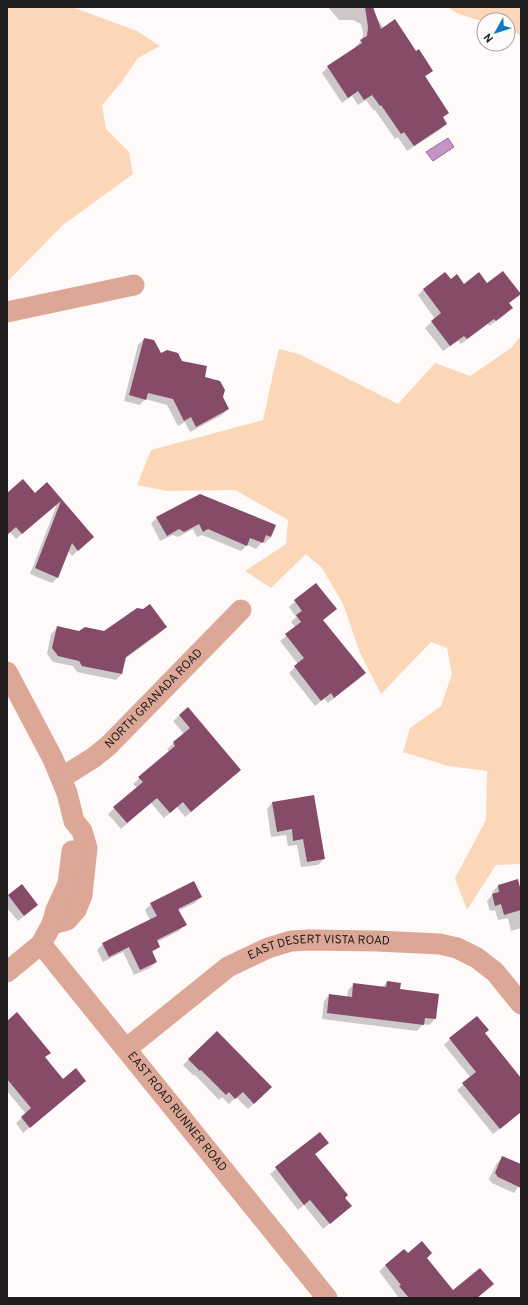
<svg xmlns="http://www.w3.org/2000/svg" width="528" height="1305" viewBox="0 0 528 1305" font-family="Overpass,sans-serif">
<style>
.green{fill:#fcd7b7}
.water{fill:#c395c7;stroke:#927194}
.shadow{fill:#0003}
.building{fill:#854b69}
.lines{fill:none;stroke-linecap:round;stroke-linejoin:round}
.minor{stroke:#dca796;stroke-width:21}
.labels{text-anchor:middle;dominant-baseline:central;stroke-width:4;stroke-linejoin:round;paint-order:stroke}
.street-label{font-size:12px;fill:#1f1d1d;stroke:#fffafa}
</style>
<rect width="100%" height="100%" fill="#fffafa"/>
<path class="green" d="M7,7h65l65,24 23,15 -22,12 -17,25 -19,22 4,24 23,23 4,22 -70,51 -56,57z
M448,7h73v29l-4,-3 -9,-3v-10h-24v2l-28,-9z
M521,336v528l-25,1 -29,45 -12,-32 31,-58 1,-49 -39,-5 -45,-14 7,-24 31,-22 11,-32 -5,-26 -16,-6 -50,52 -21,-41 -17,-49 -21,-36 -16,-14 -35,34 -26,-17 41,-27 2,-24 -53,-30 -68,1 -30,-6 14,-35 112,-30 10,-46 6,-25 20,5 99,50 37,-41 35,13 41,-28z"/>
<path class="water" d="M448,138l6,9 -21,14 -7,-9z"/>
<path class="shadow" d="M328,7h44l3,9 9,12 32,25 16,18 -7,6 23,36 -6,5 4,6 -6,6 -33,21 -9,-14 -3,2 -20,-29 -1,1 -8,-11 -8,5 -6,-9 -10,7 -20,-30 6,-6 28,-18 -1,-2 7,-7 1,-7 -2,-9 -8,-4h-14z
M450,281l14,4h23l32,9 -11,10 -2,10 -17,12 -1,-2 -27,20 -3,-3 -15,10 -18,-23 10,-9 -17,-24 6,-6z
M144,339l17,15 20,8 22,15 19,20 6,12 -6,6 -32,17 -5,-10 -7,4 -11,-21 -22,-6 -5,6 -16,-4 14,-56z
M47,484l46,53 -21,19 -4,-5 -10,26 -6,6 -22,-9 27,-70 -41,35 -6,-7 -3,2v-40h28z
M157,518l118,8 -4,11 -6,6 -3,-1 -6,7 -9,-4 -6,6 -39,-16 -5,2 -4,-8 -15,8 -5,-2 -13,6 -9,-18z
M315,584l14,31 -7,6 36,58 -30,24 -4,-5 -9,8 -26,-33 9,-9 -18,-23 16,-13 -5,-6 5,-5 -7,-10z
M143,610l23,17 -6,6 -35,26 -3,15 -6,6 -39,-8 -4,-6 -20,-4 -6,-8 4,-20 6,-6 22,4h25z
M188,708l52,62 -55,47 -8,-10 -13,11 -13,-15 -30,26 -13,-15 29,-26 -4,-4 37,-32 -3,-3 17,-15 -11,-13z
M272,803l52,56 -6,6 -17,2 -4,-22 -9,1 -2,-11 -15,2 -4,-28z
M22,886l15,19 -19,16 -11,-13v-11z
M498,886l23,6v36l-10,3 -3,-13 -10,2 -3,-10 -5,1 -3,-10 6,-7 -1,-2z
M201,897l-6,6 -17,8 7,14 -6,6 -22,11 2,5 -7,6 4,9 -6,6 -16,7 -11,-23 -20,10 -6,-12 6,-6 47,-24 -5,-10 6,-6z
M387,982l48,37 -6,6 -6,-1 -6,7 -95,-12 2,-18 5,-6 18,3 1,-8 6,-6 27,4z
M7,1023l43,30 -6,5 19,22 16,7 -56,46 -7,-10 10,-9 -19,-23z
M217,1032l54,55 -23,22 -12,-12 -7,7 -7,-7 -3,3 -24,-25 -1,1 -11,-11z
M484,1033l37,46v33l-28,22 -36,-44 14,-12 -27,-33 6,-6z
M320,1133l8,10 -14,12 37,51 -28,23 -19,-24 -6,5 -28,-36z
M503,1157l18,9v17l-7,10 -22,-10 -3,-4 8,-16z
M404,1250l3,4 19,4 26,33 41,-7 -16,14h-78l-20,-27z"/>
<path class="building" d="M365,7h8l8,22 14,-10 21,32 3,-2 14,22 -8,5 24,37 -6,4 4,7 -33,22 -10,-14 -3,2 -20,-29 -1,1 -8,-11 -8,5 -6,-9 -10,7 -21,-32 35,-23 -2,-3 7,-4 1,-9z
M503,271l18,23 -12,9 4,5 -17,13 -2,-2 -27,20 -3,-3 -14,10 -19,-25 10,-8 -18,-24 22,-17 6,7 6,-5 7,10 15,-12 8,11z
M144,338l10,2 7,13 6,-3 11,3 4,8 25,5 -2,11 15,4 5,9 -2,7 6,12 -33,18 -5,-10 -7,4 -11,-22 -25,-6 -2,7 -17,-5z
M23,479l12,14 12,-11 47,55 -16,14 -6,-8 -14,35 -23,-10 26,-67 -39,33 -6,-7 -9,8v-42z
M200,494l76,31 -5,12 -5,-2 -3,8 -13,-5 -3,8 -39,-17 -5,3 -4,-8 -15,8 -5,-3 -12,7 -11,-19z
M316,583l21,26 -14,11 43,53 -32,25 -3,-5 -10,8 -27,-35 10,-8 -19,-24 16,-12 -5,-7 6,-4 -8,-11z
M150,604l17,23 -41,30 -4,17 -40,-8 -3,-5 -21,-5 -6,-8 5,-22 22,5 6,-4 19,4 33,-23 6,1z
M188,707l53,63 -50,42 -8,-10 -13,11 -13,-15 -30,25 -14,-16 30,-25 -5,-5 37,-31 -2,-4 17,-14 -11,-13z
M314,795l11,64 -18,3 -4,-23 -10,2 -1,-12 -15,3 -5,-30z
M518,879l3,12v19l-17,5 -3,-11 -6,2 -3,-12 7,-2 -1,-7z
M194,881l8,16 -24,12 9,16 -30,15 3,7 -8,4 5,11 -17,8 -11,-23 -20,10 -7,-14 55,-27 -7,-13z
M22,884l16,21 -14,11 -16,-21z
M387,981l14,2 -1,6 39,5 -3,25 -11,-1 -1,7 -97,-12 2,-19 23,3 1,-14 33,4z
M17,1012l34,41 -6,4 18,22 13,-11 10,13 -56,47 -9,-11 10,-9 -24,-29v-58z
M477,1016l12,14 -4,3 36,45v34l-21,17 -38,-46 14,-11 -27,-34z
M217,1031l55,56 -18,17 -11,-12 -8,7 -6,-7 -3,3 -25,-25 -1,1 -12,-12z
M320,1132l9,11 -14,11 33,41 -3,3 7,8 -22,18 -20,-24 -6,5 -29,-38z
M502,1156l19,8v24l-23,-11 -3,-4z
M422,1241l10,12 -5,5 26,32 27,-22 14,16 -17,14h-68l-10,-12 2,-1 -16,-20 19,-16 4,4z"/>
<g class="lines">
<g class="minor">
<path d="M7,312l127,-27"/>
<path d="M7,672l46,87 14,34 7,28 8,10 5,17 -5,47 -6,15 -9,10 -15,4"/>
<path id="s1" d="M61,778l32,-20 15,-12 133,-136"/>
<path id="s2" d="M41,944l286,354"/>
<path d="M7,972l34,-28 11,-20 4,-14 12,-26 4,-33"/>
<path id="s3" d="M126,1049l102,-82 40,-19 23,-7 18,-1 68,1 63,3 17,4 20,10 18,14 26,32"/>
</g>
</g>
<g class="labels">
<g class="street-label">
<text stroke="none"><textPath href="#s1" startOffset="123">NORTH GRANADA ROAD</textPath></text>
<text stroke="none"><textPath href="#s3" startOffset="226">EAST DESERT VISTA ROAD</textPath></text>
<text stroke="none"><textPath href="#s2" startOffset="216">EAST ROAD RUNNER ROAD</textPath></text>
</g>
</g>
<rect width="528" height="1305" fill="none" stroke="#1f1d1d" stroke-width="16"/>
<g transform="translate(496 32) rotate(231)"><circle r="19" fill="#fffafa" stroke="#a5a2a2"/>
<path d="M0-3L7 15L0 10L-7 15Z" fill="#0f76c1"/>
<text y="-6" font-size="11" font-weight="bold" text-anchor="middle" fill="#1f1d1d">N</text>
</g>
</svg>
